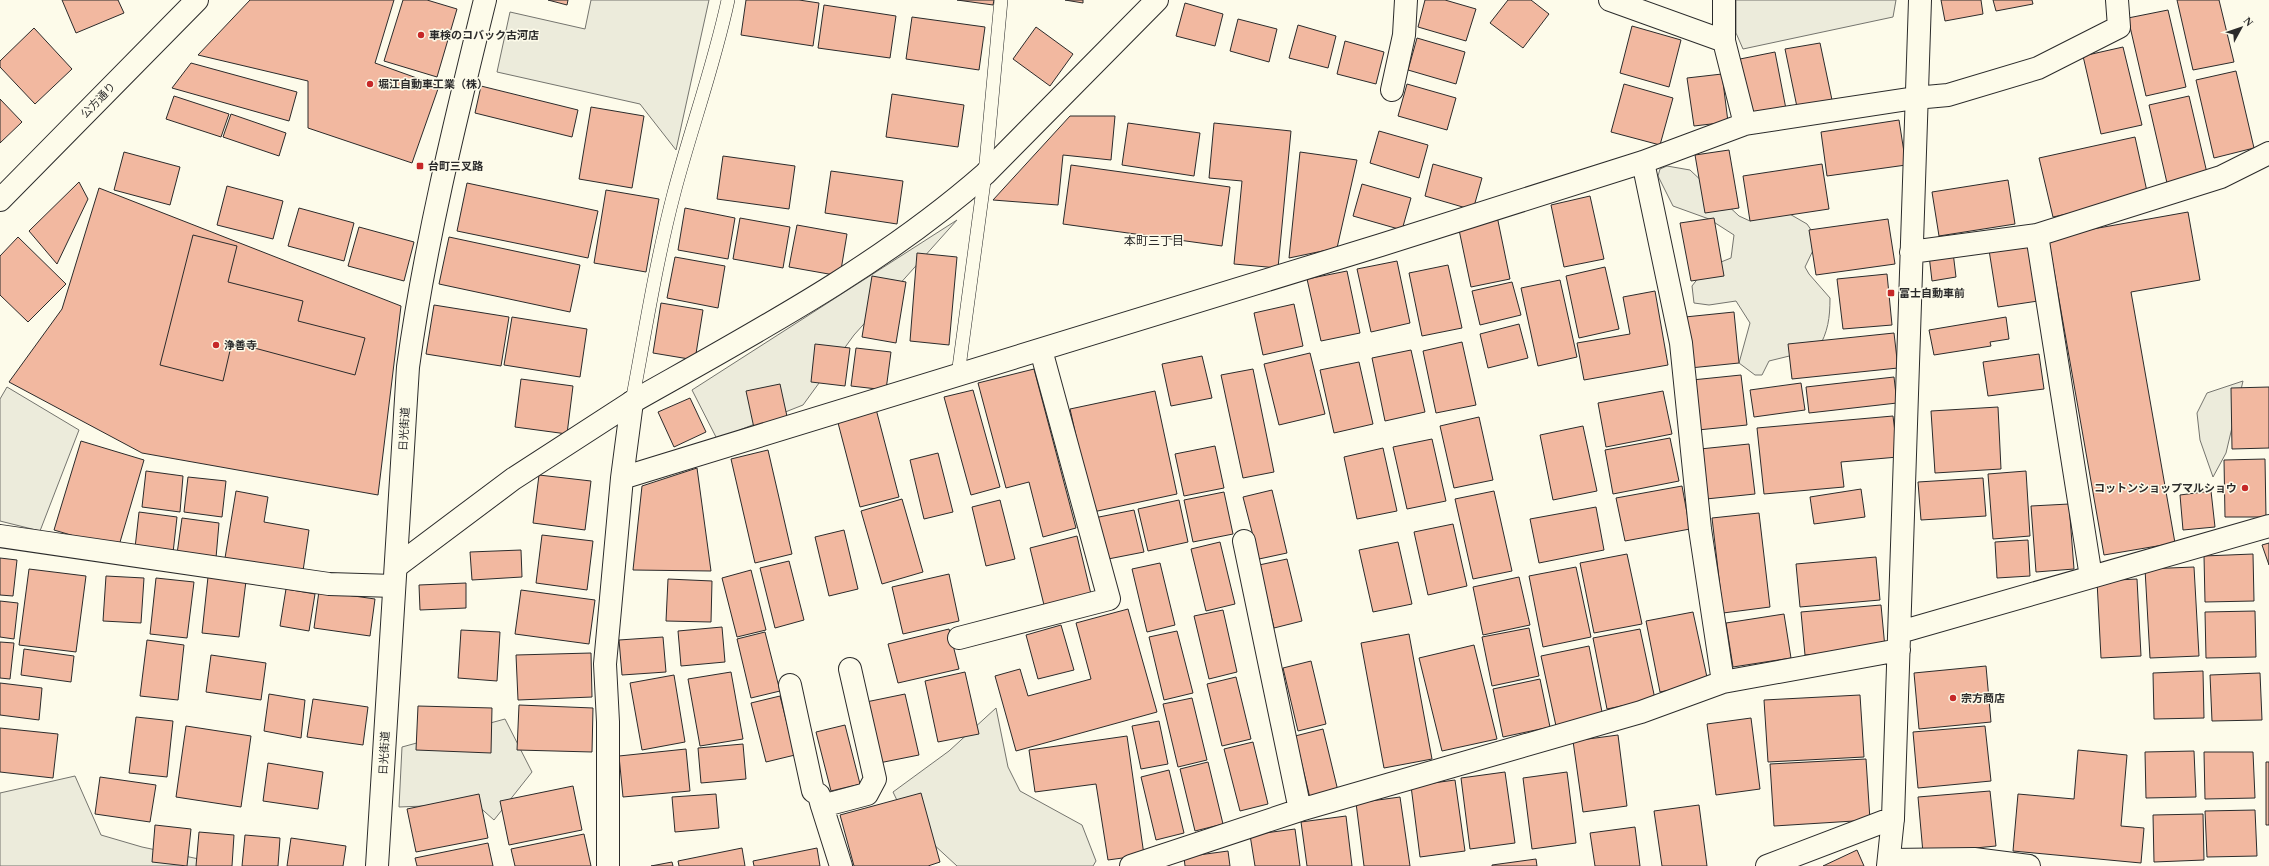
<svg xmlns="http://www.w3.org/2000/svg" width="2269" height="866" viewBox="0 0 2269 866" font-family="'Times New Roman','Noto Sans JP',serif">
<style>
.green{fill:#ecebdb;stroke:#74746e}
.building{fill:#f2b8a0;stroke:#2b2b2b}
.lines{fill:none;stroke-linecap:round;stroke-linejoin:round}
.service-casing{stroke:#2b2b2b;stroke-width:14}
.minor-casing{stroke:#2b2b2b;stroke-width:24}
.tertiary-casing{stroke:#2b2b2b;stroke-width:24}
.secondary-casing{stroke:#2b2b2b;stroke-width:24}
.service{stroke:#fdfbea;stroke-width:13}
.minor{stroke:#fdfbea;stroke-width:22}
.tertiary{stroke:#fdfbea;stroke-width:22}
.secondary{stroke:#fdfbea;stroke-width:22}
.poi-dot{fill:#c62828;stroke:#fdfbea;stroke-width:1.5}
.labels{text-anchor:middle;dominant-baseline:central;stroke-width:3;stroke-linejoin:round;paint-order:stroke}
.poi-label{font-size:11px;font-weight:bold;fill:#2b2b2b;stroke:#fdfbea;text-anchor:start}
.street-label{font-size:11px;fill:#2b2b2b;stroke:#fdfbea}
.neighbourhood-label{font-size:12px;fill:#2b2b2b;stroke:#fdfbea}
</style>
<rect width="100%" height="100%" fill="#fdfbea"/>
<path class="green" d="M591,0h118l-33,150 -36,-46 -143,-32 13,-60 75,17z
M1736,0h160l-3,17 -150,32 -7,-16z
M1667,166l23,4 49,46 11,5 31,-12 26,15 11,16 -13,27 4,7 21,24c0,20 -2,34 -12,51l-49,12 -7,14h-7l-16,-12 11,-40 -14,-22 -27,4 -15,-2 -2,-17 14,-18 25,-10 3,-23 -25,-16 -36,-13 -15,-30 2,-7z
M957,220l-103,115 -51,70 -86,34 -25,-49z
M2243,381l-17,72 -13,24 -13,-37 -3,-27 10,-20z
M7,387l72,43 -39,101 -40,-10v-122z
M996,708l12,59 12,24 62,34 14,36 -3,5h-136l-51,-47 -13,-27 56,-41z
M505,719l27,53 -38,48 -18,-16 -77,3 3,-60z
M75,776l26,59 41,12 90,19h-232v-73z"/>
<path class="building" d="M62,0h56l6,13 -48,20z
M250,0h144l-19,63 64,23 -27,77 -104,-35v-47l-110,-26z
M403,0h24l30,9 -20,68 -53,-16z
M548,0h20l-1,5z
M746,0h53l20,3 -6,43 -72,-11z
M957,0h37l-1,5z
M1065,0h18v3z
M1425,0h20l31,9 -10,32 -48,-14z
M1508,0h23l18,14 -26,34 -33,-25z
M1941,0h40l2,14 -38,7z
M1993,0h39l1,4 -37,7z
M2177,0h42l15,62 -41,8z
M1185,3l38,11 -8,32 -39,-10z
M824,5l72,11 -6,42 -72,-10z
M2168,10l18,77 -40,9 -18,-78z
M912,17l73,10 -6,43 -73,-11z
M1238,19l39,10 -8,33 -39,-11z
M1298,25l38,11 -8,32 -39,-10z
M1632,26l49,14 -12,47 -49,-14z
M1036,27l37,27 -23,32 -37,-27z
M34,28l38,41 -37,35 -35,-37v-6z
M1417,38l48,14 -9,32 -48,-14z
M1345,41l39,11 -8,32 -39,-10z
M1820,43l12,57 -35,7 -12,-58z
M2123,47l19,78 -41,9 -18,-78z
M1775,52l11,57 -34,7 -12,-57z
M191,63l106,29 -8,29 -117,-33z
M2236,71l18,77 -40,10 -18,-78z
M1722,74l6,48 -34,4 -7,-48z
M1407,84l49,14 -9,32 -49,-14z
M1624,84l49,14 -13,47 -49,-13z
M481,86l97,24 -6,27 -97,-24z
M892,94l72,11 -6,42 -72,-10z
M174,96l55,18 -8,23 -55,-18z
M2189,96l18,77 -40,10 -18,-78z
M0,99l22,23 -22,21z
M591,107l53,9 -12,72 -53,-9z
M231,114l55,19 -7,23 -56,-19z
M1070,116h45l-4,44 -48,-5 -5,50 -65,-5z
M1899,120l7,45 -79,11 -6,-44z
M1128,123l72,10 -6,43 -72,-11z
M1214,123l77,8 -13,137 -44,-4 8,-83 -33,-3z
M1379,131l49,14 -9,33 -49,-15z
M2135,137l13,59 -95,21 -14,-59z
M1729,150l10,58 -34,5 -10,-58z
M124,152l56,15 -10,38 -56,-15z
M1300,152l57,8 -20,88 -48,10z
M723,156l72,10 -6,43 -72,-10z
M1433,164l49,14 -9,32 -48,-14z
M1822,164l7,45 -79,12 -7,-45z
M1071,165l159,22 -8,59 -159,-22z
M831,171l72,10 -6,43 -72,-11z
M2008,180l7,44 -76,12 -7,-44z
M79,182l9,17 -31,65 -28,-33z
M467,183l131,28 -10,47 -131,-27z
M1362,184l49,14 -9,32 -49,-14z
M227,186l56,15 -10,38 -56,-14z
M99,188l302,118 -23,189 -236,-42 -133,-71 53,-73z
M606,190l53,9 -13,73 -52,-9z
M1590,196l14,63 -40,8 -13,-62z
M299,208l55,15 -10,38 -56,-15z
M685,208l50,10 -7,41 -50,-9z
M2188,212l12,68 -69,12 44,251 -71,12 -56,-318z
M1497,216l13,63 -39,8 -13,-62z
M740,218l50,9 -7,41 -50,-9z
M1714,218l10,58 -33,5 -11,-58z
M1888,219l7,45 -79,11 -7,-45z
M797,225l50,9 -7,42 -51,-9z
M359,227l55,15 -10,39 -56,-15z
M193,235l44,11 -9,36 75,19 -5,20 67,17 -10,37 -123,-33 -9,39 -63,-16z
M18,237l48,47 -38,38 -28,-27v-39z
M449,237l131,28 -10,47 -131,-28z
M2029,244l9,57 -40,6 -9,-57z
M1953,252l3,25 -24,4 -3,-26z
M917,253l40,4 -8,88 -39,-4z
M675,257l50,9 -7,42 -51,-10z
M1397,261l13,62 -39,9 -14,-63z
M1448,265l14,63 -40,8 -13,-63z
M1605,267l14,62 -40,9 -13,-62z
M1347,271l13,62 -39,8 -14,-62z
M1887,274l5,51 -49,4 -6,-50z
M872,276l34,6 -10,61 -34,-6z
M1560,280l17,77 -39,9 -17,-78z
M1512,282l9,33 -41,10 -8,-34z
M1655,291l13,74 -84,15 -7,-37 53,-9 -7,-37z
M661,303l42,7 -8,50 -42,-7z
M1294,304l9,42 -40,9 -9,-42z
M434,305l75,12 -8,49 -75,-12z
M1734,312l5,51 -49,5 -5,-51z
M512,317l75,12 -7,48 -76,-12z
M2006,317l3,22 -19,3 1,4 -57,9 -5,-25z
M1519,324l9,34 -40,10 -8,-34z
M1894,333l4,35 -106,11 -4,-35z
M1462,342l14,63 -40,8 -13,-62z
M815,344l35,4 -5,38 -34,-4z
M856,348l35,4 -5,38 -35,-4z
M1411,350l14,62 -40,9 -13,-63z
M1310,353l15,61 -46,11 -15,-61z
M2039,354l5,35 -56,7 -5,-34z
M1202,356l10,42 -41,8 -9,-42z
M1359,362l14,62 -39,9 -14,-63z
M1034,369l42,159 -33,9 -14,-55 -23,6 -28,-105z
M1253,369l21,103 -31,6 -22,-103z
M1741,375l6,50 -49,5 -6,-50z
M1894,377l3,26 -88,10 -3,-26z
M521,379l52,7 -6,48 -52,-7z
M1801,383l4,27 -51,7 -4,-27z
M780,384l8,37 -34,7 -8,-37z
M2269,387v61l-37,1 -1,-61z
M973,390l27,97 -29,8 -27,-98z
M1155,391l22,103 -84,18 -23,-103z
M1663,391l9,43 -66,13 -8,-44z
M690,398l16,34 -32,15 -16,-35z
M1998,407l3,62 -66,4 -4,-62z
M876,409l23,88 -39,10 -23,-88z
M1893,416l5,41 -57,5 3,25 -80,7 -7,-66z
M1479,417l14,63 -39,8 -14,-62z
M1583,426l14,65 -44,9 -13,-65z
M1670,438l9,43 -66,13 -8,-44z
M1432,439l14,62 -39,8 -14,-62z
M81,441l63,19 -26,89 -64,-19z
M1749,444l6,50 -49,5 -6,-50z
M1215,446l9,42 -40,8 -9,-42z
M1383,448l14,63 -40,8 -13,-62z
M768,450l24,104 -37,9 -24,-104z
M938,453l15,59 -29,7 -14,-59z
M2265,459l1,58h-41l-1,-57z
M697,468l14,103 -78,-1 9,-84z
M146,471l37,5 -3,36 -38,-5z
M2026,471l4,65 -37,3 -5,-65z
M539,475l52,6 -6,49 -52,-7z
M188,477l38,4 -4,36 -38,-5z
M1983,478l3,38 -65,4 -3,-38z
M1682,486l8,43 -65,12 -9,-43z
M1861,489l4,28 -51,7 -4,-27z
M1272,490l15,63 -28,6 -16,-62z
M236,491l32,6 -4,25 45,8 -6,41 -78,-13z
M1494,491l18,80 -39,8 -18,-80z
M2211,491l4,36 -32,3 -3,-35z
M1224,492l9,42 -40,8 -9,-42z
M902,499l21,73 -41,12 -21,-73z
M1000,500l15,59 -29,7 -14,-59z
M1179,500l9,42 -40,9 -10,-42z
M2069,504l5,65 -38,3 -5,-66z
M1596,507l8,43 -65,13 -9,-44z
M1134,510l10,42 -41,8 -9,-42z
M139,512l38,5 -4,36 -38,-5z
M1759,513l11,94 -47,6 -11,-95z
M182,518l37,5 -3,35 -39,-4z
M1453,524l14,62 -39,9 -14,-63z
M844,530l14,59 -29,7 -14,-59z
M542,535l51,6 -6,49 -51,-7z
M1077,536l14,58 -47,11 -14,-57z
M2028,540l2,36 -33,2 -2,-36z
M1220,542l15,62 -29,7 -15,-62z
M1398,542l14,62 -39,8 -14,-62z
M2269,543v22l-7,-20z
M521,550l1,27 -50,3 -2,-28z
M1627,554l15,70 -48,9 -14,-70z
M2253,554l1,47 -49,1 -1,-46z
M1876,557l4,43 -80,7 -4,-43z
M0,558l17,2 -4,36 -13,-1z
M1287,559l15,62 -28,7 -15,-63z
M789,561l15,59 -29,8 -15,-60z
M1160,563l15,62 -28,7 -15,-63z
M1576,567l15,70 -48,10 -14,-71z
M2194,567l5,89 -49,2 -5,-89z
M29,569l57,7 -10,76 -57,-7z
M751,570l15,60 -29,7 -15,-59z
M949,574l10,47 -56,13 -11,-47z
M106,576l38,2 -3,45 -38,-2z
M208,577l38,4 -7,56 -37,-4z
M1519,577l11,48 -47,10 -10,-48z
M156,578l38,4 -7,56 -37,-4z
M668,579l44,2 -1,41 -45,-1z
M2137,579l4,77 -40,2 -4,-77z
M466,583v25l-46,2 -1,-25z
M286,589l29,5 -6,37 -29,-5z
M521,590l74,10 -6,44 -74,-10z
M319,591l56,8 -5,37 -56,-8z
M0,601l18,2 -4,36 -14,-2z
M1881,605l4,43 -80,7 -4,-43z
M1128,609l29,103 -141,39 -21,-75 25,-7 8,27 63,-17 -15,-56z
M1223,610l14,62 -28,7 -15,-63z
M2255,611l1,46 -50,1 -1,-46z
M1693,612l15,70 -48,10 -14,-71z
M1784,614l7,44 -58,9 -7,-44z
M1061,625l13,45 -36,9 -12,-44z
M722,627l3,35 -44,4 -3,-35z
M1529,628l10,48 -47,10 -10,-49z
M949,629l10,40 -61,14 -10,-39z
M1640,629l15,70 -48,10 -14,-71z
M461,630l39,2 -3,49 -39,-3z
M1177,631l16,62 -29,7 -15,-63z
M765,632l15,59 -29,7 -14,-59z
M1409,634l23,125 -48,9 -23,-125z
M663,637l3,35 -44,3 -3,-35z
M147,640l37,5 -6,55 -38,-4z
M0,642l14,1 -4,36 -10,-1z
M1474,645l23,94 -55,12 -23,-93z
M1589,646l14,71 -47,9 -15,-70z
M24,649l50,7 -3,26 -50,-7z
M591,653l1,44 -74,3 -2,-45z
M211,655l55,8 -5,37 -55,-8z
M1311,661l15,63 -28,7 -15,-63z
M1986,666l5,56 -72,7 -5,-56z
M2203,671l1,47 -50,1 -1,-46z
M731,672l12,67 -43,7 -12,-67z
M965,672l14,62 -41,8 -13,-61z
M2260,673l2,47 -50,1 -2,-46z
M674,675l11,67 -43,8 -12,-67z
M1236,677l15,62 -29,7 -15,-62z
M1540,679l10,48 -47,10 -10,-48z
M0,683l42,5 -3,32 -39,-5z
M269,694l36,6 -4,38 -37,-7z
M905,694l14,61 -40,8 -13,-61z
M1860,695l4,62 -96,5 -4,-62z
M780,696l15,59 -29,7 -15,-59z
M1192,698l15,62 -29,7 -15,-63z
M313,699l55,8 -5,38 -56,-8z
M519,705l74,3 -1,44 -75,-2z
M418,706l74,2 -1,45 -75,-3z
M136,717l37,4 -6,56 -38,-4z
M1751,718l9,71 -44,6 -9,-71z
M1159,721l9,43 -27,5 -9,-43z
M845,725l15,59 -29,7 -15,-59z
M186,726l65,10 -10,71 -65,-10z
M1985,726l6,55 -73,7 -5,-56z
M0,728l58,6 -5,44 -53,-6z
M1323,729l15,62 -28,7 -15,-62z
M1618,735l9,71 -44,6 -10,-71z
M1127,736l17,119 -36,5 -12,-76 -61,8 -6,-42z
M1253,742l15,62 -28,7 -16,-62z
M743,744l3,35 -45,4 -3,-35z
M686,749l4,42 -67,6 -4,-41z
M2078,750l49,5 -6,71 23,2 -3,35 -128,-12 5,-57 56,5z
M2194,751l2,46 -50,1 -1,-46z
M2204,752h49l2,46 -50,1z
M1866,759l4,61 -96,6 -4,-62z
M1208,762l15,62 -28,7 -15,-62z
M2266,762h3v63h-3z
M268,763l55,9 -5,37 -55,-8z
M1169,770l15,63 -28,7 -15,-63z
M1505,772l10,71 -45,6 -9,-71z
M1567,772l9,71 -44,6 -9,-71z
M100,777l56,8 -6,37 -55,-8z
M1455,780l10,71 -45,6 -9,-71z
M573,786l9,44 -73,15 -9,-44z
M1990,791l6,55 -73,7 -5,-56z
M921,793l19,69 -12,4h-74l-14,-51z
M479,794l9,44 -72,14 -9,-43z
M716,794l3,34 -44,4 -3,-35z
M1400,797l10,69h-46l-8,-63z
M1699,805l8,61h-45l-8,-55z
M2255,810l2,46 -50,1 -2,-46z
M2203,814l1,46 -50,2 -1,-47z
M1346,816l6,50h-45l-6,-44z
M155,825l36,4 -4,37 -35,-4z
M1635,827l5,39h-45l-5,-33z
M1295,829l5,37h-45l-5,-31z
M199,832l35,3 -2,31h-36z
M584,834l7,32h-76l-4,-17z
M245,835l35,3 -2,28h-36z
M291,838l55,8 -3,20h-56z
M488,843l5,23h-76l-2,-8z
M742,848l3,18h-66l-1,-5z
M817,848l3,18h-66l-1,-5z
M1857,850l7,16h-41z
M1228,851l2,15h-45l-1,-9z
M1536,859l1,7h-45v-1z
M672,862l1,4h-22z"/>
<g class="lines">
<g class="service-casing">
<path id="service" d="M958,375l27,-201 16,-174
M632,402c13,-70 24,-140 42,-209 17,-65 40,-127 54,-193"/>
</g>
<g class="minor-casing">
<path id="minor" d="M1610,0l114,41 21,83
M1724,41v-41
M1392,90l12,-55 2,-35
M1643,162l38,181 19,186 23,153
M2037,235l54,342
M1911,252l126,-17 184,-58 48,-24
M622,478l759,-233 262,-83 102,-38 170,-26 33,-3 90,-27 81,-41 -2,-27
M0,536l329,48 65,2
M1244,541l56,269
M397,566l116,-87 119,-77
M1900,632l369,-106
M959,638l150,-39 -68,-249
M790,685l23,106 6,4 3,11 45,-12 8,-15 -25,-110
M822,806l19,60
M1889,860l85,-1 55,7
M608,866v-144l-3,-58 17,-186 10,-76
M1131,866l169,-56 341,-98 82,-30 176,-32
M1767,866l126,-48 27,-818"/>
</g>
<g class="tertiary-casing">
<path id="tertiary" d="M0,200l197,-200
M632,402c122,-69 247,-135 353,-228l172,-174
M1888,866l5,-48"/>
</g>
<g class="secondary-casing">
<path id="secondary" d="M377,866l31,-499c17,-124 47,-245 77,-367"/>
</g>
<use href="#service" class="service"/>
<use href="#minor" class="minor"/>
<use href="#tertiary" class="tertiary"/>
<use href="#secondary" class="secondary"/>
</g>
<g class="poi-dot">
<circle cx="421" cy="35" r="4"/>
<circle cx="370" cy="84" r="4"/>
<rect x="416" y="162" width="8" height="8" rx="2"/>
<rect x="1887" y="289" width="8" height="8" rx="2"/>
<circle cx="216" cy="345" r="4"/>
<circle cx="2245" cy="488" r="4"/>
<circle cx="1953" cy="698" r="4"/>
</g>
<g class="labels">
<g class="poi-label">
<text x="429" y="35">車検のコバック古河店</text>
<text x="378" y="84">堀江自動車工業（株）</text>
<text x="428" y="166">台町三叉路</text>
<text x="1899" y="293">富士自動車前</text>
<text x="224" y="345">浄善寺</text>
<text x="2237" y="488" text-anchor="end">コットンショップマルショウ</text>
<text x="1961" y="698">宗方商店</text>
</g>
<g class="street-label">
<text transform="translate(98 100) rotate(-46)">公方通り</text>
<text transform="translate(404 429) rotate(-87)">日光街道</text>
<text transform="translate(384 753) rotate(-87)">日光街道</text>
</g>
<g class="neighbourhood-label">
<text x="1154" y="241">本町三丁目</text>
</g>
</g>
<g transform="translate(2241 28) rotate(50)" stroke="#fdfbea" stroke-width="3" paint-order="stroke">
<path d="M0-3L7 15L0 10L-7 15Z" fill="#2b2b2b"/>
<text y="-6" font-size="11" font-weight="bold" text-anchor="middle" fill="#2b2b2b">N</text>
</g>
</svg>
